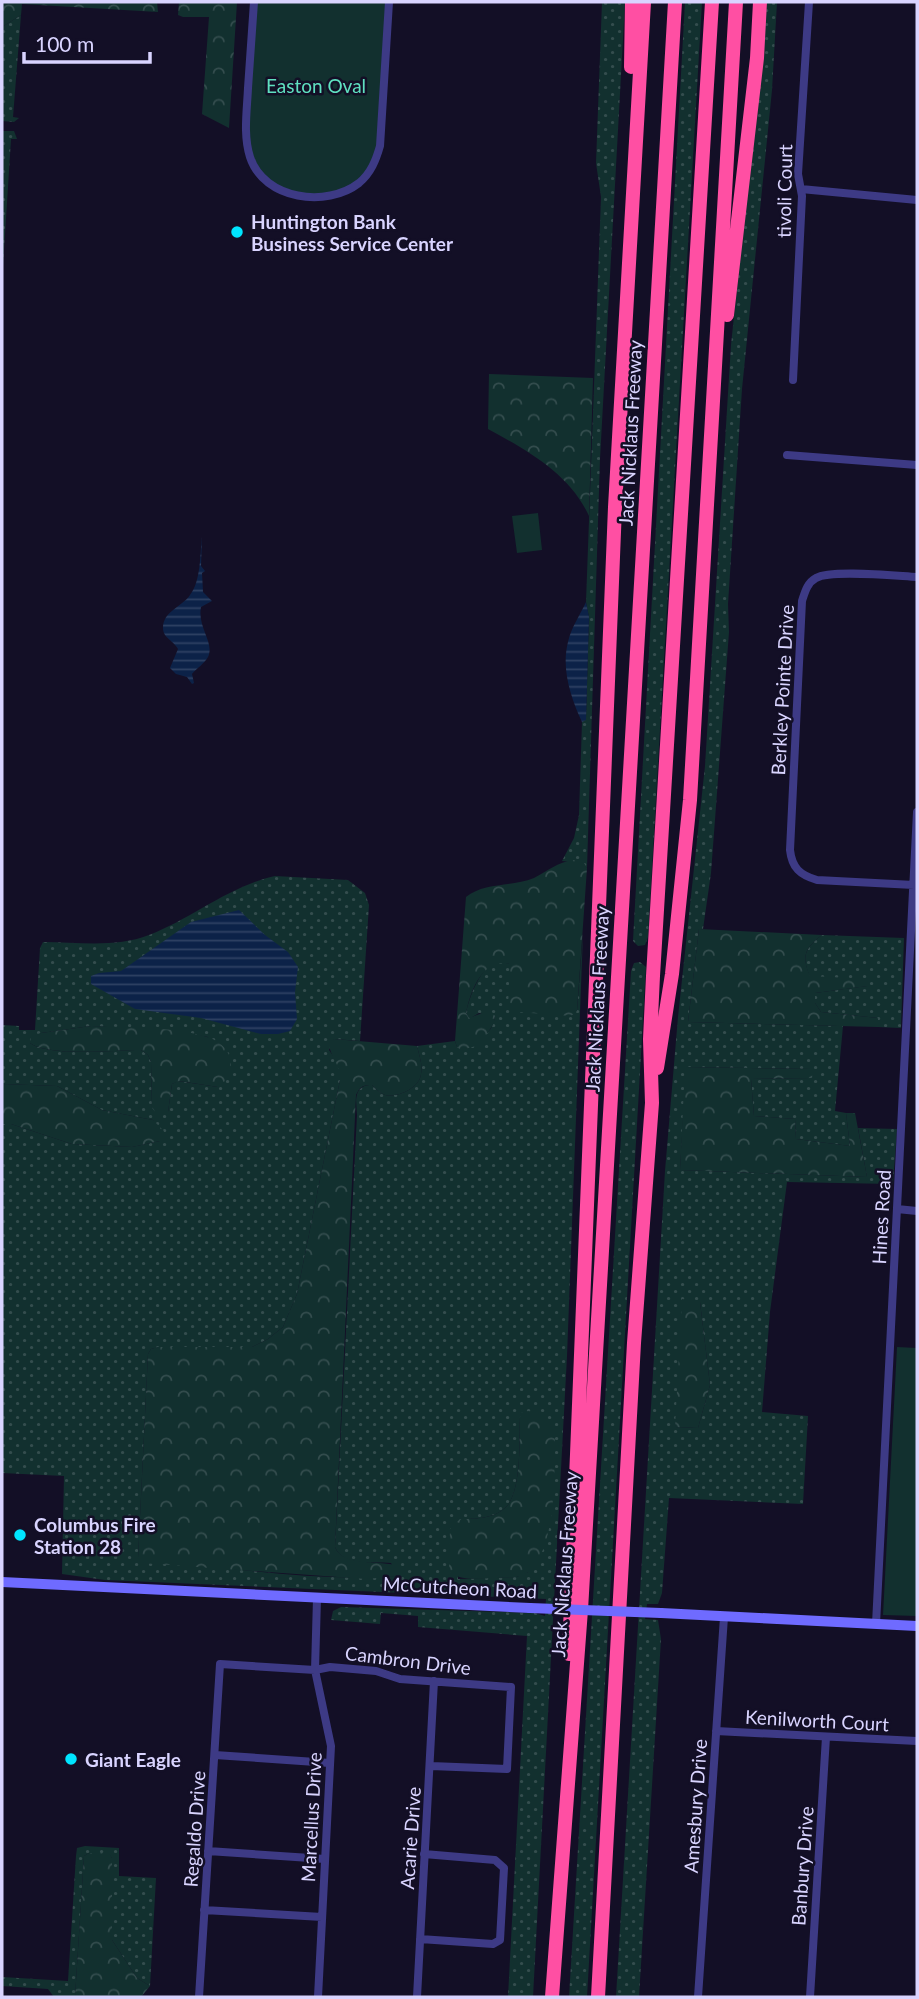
<svg xmlns="http://www.w3.org/2000/svg" width="919" height="1999" viewBox="0 0 919 1999" font-family="Lato,sans-serif">
<style>
.grass{fill:url(#grass-dots);fill-rule:evenodd}
.forest{fill:url(#forest-crowns)}
.park{fill:#12302f}
.water{fill:url(#water-rules)}
.lines{fill:none;stroke-linecap:round;stroke-linejoin:round}
.street{stroke:#3d3a85;stroke-width:8}
.secondary{stroke:#6f6bff;stroke-width:10}
.highway{stroke:#ff4fa3;stroke-width:14}
.secondary-bridge{stroke:#6f6bff;stroke-width:10}
.poi-dot{fill:#00e5ff;stroke:#130f26;stroke-width:2.5}
.labels{text-anchor:middle;dominant-baseline:central;stroke-width:5;stroke-linejoin:round;paint-order:stroke}
.park-label{font-size:19px;fill:#5fe0c0;stroke:#130f26}
.street-label{font-size:19px;fill:#d9d4ff;stroke:#130f26}
.poi-label{font-size:19px;font-weight:bold;fill:#d9d4ff;stroke:#130f26;text-anchor:start}
</style>
<defs>
<pattern id="grass-dots" width="8" height="8" patternUnits="userSpaceOnUse" patternTransform="scale(1.75)"><rect width="8" height="8" fill="#12302f"/><path d="M2 2h.1M6 6h.1" fill="none" stroke="#344d4e" stroke-width="1.8" stroke-linecap="round"/></pattern>
<pattern id="forest-crowns" width="20" height="18" patternUnits="userSpaceOnUse" patternTransform="scale(1.75)"><rect width="20" height="18" fill="#12302f"/><path d="M2 6a3 3 0 1 1 6 0M12 15a3 3 0 1 1 6 0" fill="none" stroke="#344d4e"/></pattern>
<pattern id="water-rules" width="6" height="5" patternUnits="userSpaceOnUse" patternTransform="scale(1.75)"><rect width="6" height="5" fill="#0c2248"/><path d="M0 2.5h6" fill="none" stroke="#2f4163"/></pattern>
</defs>
<rect width="100%" height="100%" fill="#130f26"/>
<path class="grass" d="M602,2h23l-25,457 -13,409 -4,-5 -21,-2 12,-23 5,-23 3,-93 4,-3 3,-102 -3,-15 15,-405 -5,-34z
M685,2h17l-54,935 -3,8 -7,1 -5,-5z
M767,2h10l-5,88 -30,299 -14,215 1,28 -18,241 -8,56h-4l-11,93 155,4 -8,85 11,2 4,33 -54,-7 -1,-20 -41,-3 -3,-37 60,-1 1,-9 -126,-2 -6,103 187,7 -9,-49 39,1 -4,55 -106,-2 -17,130 -8,100 46,4 -5,88 -134,-6 -7,95 -4,11h-11l-2,15 13,1 3,19 -22,358h-23l49,-826 13,-154 27,-251 26,-421zM700,1302l10,83 -12,43 -23,-1z
M21,15l-8,102 6,1 -5,4 -12,-1v-94z
M2,131h12l3,8h-6l-9,143z
M275,876l73,4 17,13 4,12 -9,136 -26,-2 -5,11 11,16v14l-43,214 -14,33 -15,12 -16,8h-93l-8,2 -3,5 -10,204c86,9 174,24 261,18l-8,-13c-17,-1 -49,3 -56,-16l22,-432c-1,-14 -4,-30 15,-30 4,4 8,8 13,10 12,3 35,-7 36,-21 2,-9 -2,-19 -4,-28l38,-5 2,6c18,-7 35,-9 38,-31l-16,-3 -10,6 -3,-6c3,-15 15,-49 32,-51 4,0 8,1 12,2v5l67,42 6,-78 -16,423 -34,641h-25l19,-361 -109,-9v-11l-37,-3 -1,11 -49,-4 2,-9 8,-4 194,6 10,3 1,-17 -441,-19 -43,-6 2,-98 -62,-3v-349h9l61,20 60,3 28,-6 -7,-21 -51,-10 -45,-24 -55,-2v-59l17,1v4h16l5,-82 3,-6c35,0 73,6 106,-7 44,-17 80,-49 126,-59zM91,1026l83,5 34,6 10,50 -40,-6 -6,3 -4,28 -16,-4 -1,-46 -3,-7 -7,-5c-26,0 -92,7 -111,-7l11,-10zM520,1417l8,155 -11,5 -59,2 2,-60c15,0 34,0 46,-12 16,-16 13,-68 14,-90z
M822,935l82,3 -3,90 -23,-1v-9l-57,-6 -6,-9v-10l52,-7 -57,-9c-9,-21 -5,-29 12,-42z
M640,962l6,5 -59,1030h-18l62,-1026 3,-8z
M85,1846l34,2v28l37,2 -6,108 -13,-8 -25,-38v-82l-4,-5h-19l-5,3 -9,141h-21l-6,-8 -46,-3v-9l66,4 8,-125 1,-8z"/>
<path class="forest" d="M2,2h155l1,10 -136,-8 -1,11 -19,12z
M179,2h58l-8,126 -27,-14 7,-97h-26l-5,-2z
M489,374l104,4 -4,138c-19,-42 -62,-66 -101,-87z
M574,860l10,3 3,5 -10,143 -6,5 -54,-4 -9,-5 2,-43c-28,-6 -39,26 -44,49l3,5 21,-8 5,6 -1,7 -14,22 -19,5 -4,-3 -2,-6 11,-144c18,-15 46,-10 68,-19 14,-7 23,-16 40,-18z
M699,929l123,6c-17,13 -21,21 -12,41l57,3 1,7 -53,7v10l6,9 57,6v9l-190,-5z
M91,1026c36,2 82,0 116,11 12,3 24,14 24,27 0,10 -5,18 -13,23l-39,-6 -7,3 -4,28 -3,3h-7l-6,-7 -1,-46 -3,-7 -7,-5c-26,0 -91,7 -111,-7l1,-7 10,-3z
M334,1039l83,7c2,9 6,19 4,28 -1,14 -24,24 -36,21 -5,-2 -9,-6 -13,-10 -10,0 -12,2 -16,10l-21,452c7,20 46,13 64,19l3,5 -3,5 -33,3 -224,-16 -4,-5 10,-204 3,-5 7,-2h94l16,-8 15,-12 14,-33 43,-214c0,-18 -10,-22 -11,-37z
M685,1067l128,2 -1,9 -61,1 3,37 41,3 1,20 54,7 -4,-33h9l12,64 -187,-7z
M2,1084l55,2 45,24 51,10 11,11 -4,10 -28,6 -60,-3 -61,-20h-9z
M682,1299l18,3 10,83 -12,43 -23,-1z
M529,1411l26,14c-1,37 4,122 -27,147 -8,7 -21,5 -32,6 -16,0 -33,4 -47,-6l1,-43 10,-10c15,0 34,0 46,-12 16,-16 13,-68 14,-90l2,-5z
M89,1853h20l3,5v82l25,38 13,8 -9,11h-66l9,-141z"/>
<path class="park" d="M254,2h135l-9,144 -10,25 -33,23h-45l-25,-10 -21,-41z
M538,513l4,37 -25,3 -5,-37z
M897,1347l20,1v268l-34,-1z"/>
<path class="water" d="M202,537l-1,29 4,5 -3,2 1,19 9,9 -11,6c-4,20 14,36 7,50 -4,7 -11,11 -16,17l2,9 -2,1 -5,-7 -11,-3 -6,-6 8,-19c-4,-8 -15,-11 -15,-21 0,-17 19,-21 27,-33 11,-14 10,-41 12,-58z
M586,602l3,15 -3,103 -4,2c-11,-24 -21,-53 -14,-80 3,-14 12,-27 18,-40z
M239,910l26,25 23,17 10,15 -3,25 2,27 -7,12 -12,3h-17l-60,-16 -66,-9 -44,-25v-8l8,-3 22,-2 70,-49z"/>
<g class="lines">
<path class="street" d="M254,2c-2,28 -4,57 -6,86 -1,23 -5,47 2,69 14,43 77,51 109,26 12,-10 17,-23 21,-37l9,-144
M801,189l116,11
M793,380l9,-184 -4,-22 11,-172
M787,455l130,10
M914,885l-97,-5c-17,-5 -25,-12 -27,-30l12,-249c3,-9 5,-18 14,-23 15,-9 81,-2 101,-1
M897,1209l20,2
M317,1598l-2,72 16,76 -13,251
M876,1624l41,-812
M716,1731l201,10
M215,1755l115,8
M208,1851l117,8
M204,1910l118,7
M420,1939l73,5 7,-4 4,-72 -9,-8 -71,-6
M199,1997l21,-333 95,6 15,-3 46,4 24,8 111,8 -4,82 -76,-3
M417,1997l17,-316
M698,1997l26,-380
M810,1997l16,-260"/>
<path class="secondary" d="M2,1582l528,26
M661,1613l256,13"/>
<path class="highway" d="M631,67l1,-65
M727,315l30,-257 3,-56
M657,1068l15,-94 18,-174 46,-798
M569,1654l46,-1147 29,-505
M552,1997l29,-387 94,-1608
M598,1997l36,-654 18,-240 -2,-64 3,-63 59,-974"/>
<path class="secondary-bridge" d="M530,1608l131,5"/>
</g>
<g class="poi-dot">
<circle cx="237" cy="232" r="7"/>
<circle cx="20" cy="1535" r="7"/>
<circle cx="71" cy="1759" r="7"/>
</g>
<g class="labels">
<g class="park-label">
<text x="316" y="85">Easton Oval</text>
</g>
<g class="street-label">
<text transform="translate(784 191) rotate(-89)">tivoli Court</text>
<text transform="translate(630 433) rotate(-87)">Jack Nicklaus Freeway</text>
<text transform="translate(782 690) rotate(-87)">Berkley Pointe Drive</text>
<text transform="translate(597 999) rotate(-87)">Jack Nicklaus Freeway</text>
<text transform="translate(881 1217) rotate(-87)">Hines Road</text>
<text transform="translate(564 1564) rotate(-86)">Jack Nicklaus Freeway</text>
<text transform="translate(460 1587) rotate(3)">McCutcheon Road</text>
<text transform="translate(408 1660) rotate(7)">Cambron Drive</text>
<text transform="translate(817 1720) rotate(3)">Kenilworth Court</text>
<text transform="translate(695 1806) rotate(-86)">Amesbury Drive</text>
<text transform="translate(311 1817) rotate(-87)">Marcellus Drive</text>
<text transform="translate(194 1829) rotate(-86)">Regaldo Drive</text>
<text transform="translate(410 1838) rotate(-86)">Acarie Drive</text>
<text transform="translate(802 1866) rotate(-86)">Banbury Drive</text>
</g>
<g class="poi-label">
<text x="251" y="221">Huntington Bank<tspan x="251" dy="22">Business Service Center</tspan></text>
<text x="34" y="1524">Columbus Fire<tspan x="34" dy="22">Station 28</tspan></text>
<text x="85" y="1759">Giant Eagle</text>
</g>
</g>
<rect width="919" height="1999" fill="none" stroke="#d9d4ff" stroke-width="7"/>
<path d="M24 52v10h126v-10" fill="none" stroke="#d9d4ff" stroke-width="3.5"/>
<text x="35" y="52" font-size="21" fill="#d9d4ff" stroke="#130f26" stroke-width="5" paint-order="stroke">100 m</text>
</svg>
